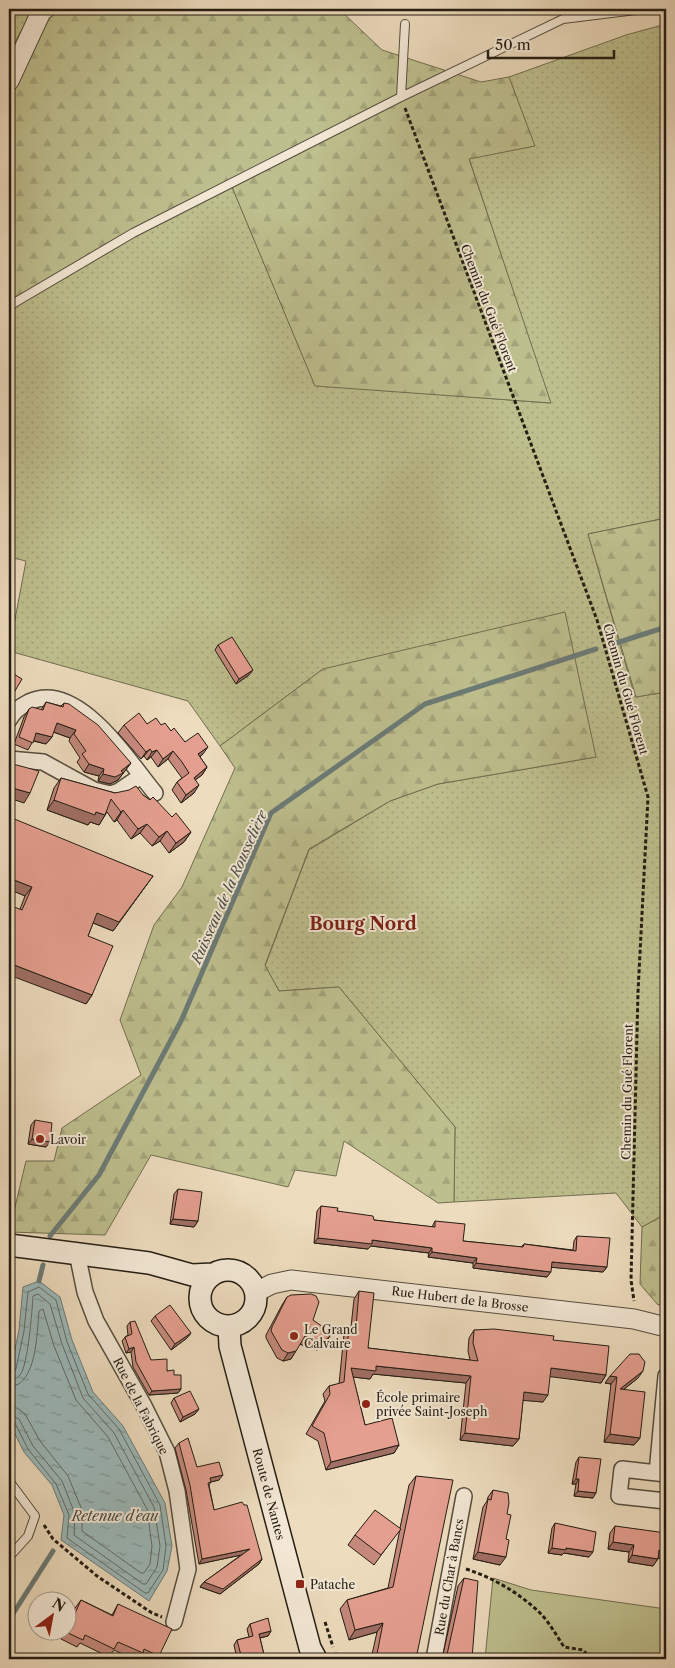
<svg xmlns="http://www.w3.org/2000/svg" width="675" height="1668" viewBox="0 0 675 1668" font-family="'Libre Caslon Text',serif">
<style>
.grass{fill:url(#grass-dots);stroke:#716e50}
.forest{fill:url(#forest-firs);stroke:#716e50}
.park{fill:#bebf8e;stroke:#716e50}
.water{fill:url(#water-ripples);stroke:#6c7b77}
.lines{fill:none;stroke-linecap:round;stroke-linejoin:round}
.shore{stroke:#606b66;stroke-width:1}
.stream{stroke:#6c7b77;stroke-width:5}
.service-casing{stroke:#564d3e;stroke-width:10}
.minor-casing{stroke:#564d3e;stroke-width:18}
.tertiary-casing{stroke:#564d3e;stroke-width:21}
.secondary-casing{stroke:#241d13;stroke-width:24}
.path{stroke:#241d13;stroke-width:3;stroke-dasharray:4 2.5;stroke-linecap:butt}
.service{stroke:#f3e8d5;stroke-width:8}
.minor{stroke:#f3e8d5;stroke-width:15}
.tertiary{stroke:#f3e8d5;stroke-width:19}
.secondary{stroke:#f3e8d5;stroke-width:21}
.wall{fill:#c5897c;stroke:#241d13}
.shaded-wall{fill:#a06f65;stroke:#241d13}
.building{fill:#e59f90;stroke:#241d13}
.poi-dot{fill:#8f2418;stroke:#f3e8d5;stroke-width:2}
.labels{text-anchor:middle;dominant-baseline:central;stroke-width:4;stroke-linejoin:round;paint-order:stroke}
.street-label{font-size:12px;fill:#241d13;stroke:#f3e8d5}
.poi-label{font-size:12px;fill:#241d13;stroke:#f3e8d5;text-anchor:start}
.water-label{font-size:14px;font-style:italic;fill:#484c45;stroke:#f3e8d5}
.district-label{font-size:18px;font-weight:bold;fill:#7a1f14;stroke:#f3e8d5}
</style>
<defs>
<pattern id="grass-dots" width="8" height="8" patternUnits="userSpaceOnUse" patternTransform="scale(1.25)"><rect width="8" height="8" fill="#bebf8e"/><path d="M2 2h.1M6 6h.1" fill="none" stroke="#a3a47a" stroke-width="1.8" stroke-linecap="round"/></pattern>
<pattern id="forest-firs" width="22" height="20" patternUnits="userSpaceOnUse" patternTransform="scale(1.25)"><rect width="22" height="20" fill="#bebf8e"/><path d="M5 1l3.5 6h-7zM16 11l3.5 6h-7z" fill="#a3a47a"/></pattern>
<pattern id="water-ripples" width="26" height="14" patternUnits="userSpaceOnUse" patternTransform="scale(1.25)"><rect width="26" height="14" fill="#9cb9ba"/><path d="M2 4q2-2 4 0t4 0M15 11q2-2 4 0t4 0" fill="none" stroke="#7f9696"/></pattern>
</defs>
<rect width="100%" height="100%" fill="#eddcbe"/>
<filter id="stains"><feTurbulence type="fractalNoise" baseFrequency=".004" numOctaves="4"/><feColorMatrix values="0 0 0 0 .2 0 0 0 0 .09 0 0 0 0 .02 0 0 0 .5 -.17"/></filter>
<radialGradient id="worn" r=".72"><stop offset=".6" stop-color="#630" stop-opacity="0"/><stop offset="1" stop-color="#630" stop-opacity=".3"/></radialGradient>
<path class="grass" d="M9,9h32l-32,45z
M666,24v494l-78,16 47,163 31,-5v522l-24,13 -26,-34 -162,9 1,-75 -116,-140 -60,4 -14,-25 44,-116 81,-49 48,-17 158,-27 -273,-88 -103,77 -32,-45 -179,-50 17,-90 -17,-4v-263l4,4 219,-111 83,198 235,18 -81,-245 65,-12 -25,-69 117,-42z"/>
<path class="forest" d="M41,9h298l43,41 99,32 28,-5 26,69 -66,13 82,244 -236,-17 -83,-199 -219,111 -4,-4v-240l12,-23z
M666,518v174l-30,5 -48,-163z
M565,612l31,145 -158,27 -48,17 -81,48 -44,116 14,26 60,-4 116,140 -1,75 -16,1 -94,-62 -8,35 -41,-6 -7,17 -137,-32 -46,80 -96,-3 17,-71h28l8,-33 79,-53 -21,-55 34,-95 28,-38 53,-119 -15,-22 103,-77z
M666,1214v89l-8,2 -18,-21 2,-57z"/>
<path class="park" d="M493,1578l38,12 135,19v50h-181z"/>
<path class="water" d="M39,1281l21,16 12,43 21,52 30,34 42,77 7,43 -5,25 -18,30 -88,-61 3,-25 -12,-30 -28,-33 -15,-30v-44l10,-48 4,-43z"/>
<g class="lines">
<path class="shore" d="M9,1373l7,-4 8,-38 4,-39 11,-5 17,13 11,42 21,52 31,35 41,76 6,41 -3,24 -15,23h-3l-78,-55 2,-23 -13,-31 -28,-35 -13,-26 -6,-2
M9,1380c4,-1 8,-1 11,-5 8,-10 12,-63 13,-79l5,-2 12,10 12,40 21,54 31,35 40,74 6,39 -3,21 -11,17h-3l-69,-49 1,-21 -13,-33 -29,-35 -14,-27 -10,-5
M9,1387c28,-1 28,-55 30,-76l4,-2 11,37 22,54 32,37 39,72 5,37 -2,18 -6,9h-3l-59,-42v-21l-14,-34 -28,-35 -15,-27 -8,-6 -8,-1"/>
<path class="stream" d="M613,644l53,-17
M50,1236l49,-61 82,-154 90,-208 154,-109 171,-55
M39,1281l4,-16
M9,1620l44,-69"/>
<g class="service-casing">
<path id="service" d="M401,97l4,-73
M9,306l124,-73 268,-136 162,-78 81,-10
M9,1481l26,35 -7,20 -19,21"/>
</g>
<g class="minor-casing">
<path id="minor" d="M9,720c4,-8 12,-14 20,-18 49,-23 100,60 126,91
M9,759l34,3 51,28 16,4 9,-3 22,-15
M77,1253l8,39 11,29 48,85 23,46 10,39 11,78 -14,53
M657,1473l9,-97
M666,1474l-44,-5 -3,27 47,5
M434,1659l30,-163"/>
</g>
<g class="tertiary-casing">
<path id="tertiary" d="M9,81l33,-71 3,-1
M256,1292l16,-8 19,-4 343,39 32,8"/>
</g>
<g class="secondary-casing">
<path id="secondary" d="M9,1245l140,18 43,12 21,-1
M200 1298a28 28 0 1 1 56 0a28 28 0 1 1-56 0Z
M229,1326l1,20 80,302 6,11"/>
</g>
<path class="path" d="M405,108l192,512 51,177 -10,195 -7,288 3,21
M44,1525l9,14 44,37 55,37 10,4
M466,1569c28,9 55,25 76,46 8,9 15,21 22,32l19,3 8,9
M325,1622l8,25
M335,1653l3,6"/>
<use href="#service" class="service"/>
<use href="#minor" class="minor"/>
<use href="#tertiary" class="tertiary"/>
<use href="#secondary" class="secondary"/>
</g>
<path class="wall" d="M218,645l31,30 -13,9 -21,-34z
M46,702l15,4 3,-3 67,60 -13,17 -8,4 -12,-3 1,-5 -15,-4 -7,-10 3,-4 -11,-17 1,-3 -17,-6 -1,5 -6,7 -13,-3 -5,9 -14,-6 10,-27 5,-8 12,1z
M147,724l14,1 10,6 14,11 18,12 -3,3 7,10 -5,8 -7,5 -1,13 -13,10 -9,-13 5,-8 5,-4 -14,-19 -10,8 -7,-10 -4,3 -3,-4 -3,3 -23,-26 6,-8z
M61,778l54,15 28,2 29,22 19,15 -7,10 -15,11 -9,-12 -8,5 -12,-13 -9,6 -14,-19 -3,2 -7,-10 -8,13 -9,-3 -2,3 -41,-15 7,-22z
M9,819l144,57 -40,55 -20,-8 -5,13 4,59 -6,9 -66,-95 5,-13 -16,-7z
M35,1120l11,27 -18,-3 3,-19z
M178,1189l20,32 -4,6 -24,-3 4,-30z
M321,1206l16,5 37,9 58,7 3,-6 28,20 58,6 3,-3 49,6 1,-9 3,-5 30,31 -4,5 -52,-5 -4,10 -74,-9v-5l-45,-6 1,-4 -58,-7 -3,3 -54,-6 3,-32z
M359,1291l9,57 102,12 -2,-9 1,-13 5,-8 79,10 53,35 -5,8 -51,-7 -7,26 -20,-2 -4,39 -6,7 -53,-6 6,-57 -93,-9 -3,5 -17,-2 12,48 34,20 -5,8 -68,17 -8,-29 -12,-7 19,-33 -2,-7 6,-8 10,-2 5,-50 5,-7h2l3,-28z
M287,1297l43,39 -6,8 -7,6 -17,-6 -9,15 -8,2 -6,-3 -11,-20v-3l16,-30z
M155,1316l36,17 -4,5 -16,12 -20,-29z
M130,1322l21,38 23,15 7,14 -3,4 -29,2 -16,-28 -2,-15 -5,1 -4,-12 3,-4 3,-2 -1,-9z
M639,1354l-1,24 -15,12 17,48 -6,7 -30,-3 7,-58 -6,-1z
M174,1398l25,11 -4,5 -15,8 -9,-19z
M179,1443l18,24 22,13 -8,2 -2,3 5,25 48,49 -3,5 -39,30 -20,-7 4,-5 37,-27 -42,9 -13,-74 -11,-42z
M579,1457l14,41 -19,-2 2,-12h-4l4,-22z
M416,1476v183h-45l6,-27 -28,8 -9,-31 7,-9 41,-12 12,-59 -26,36 -26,-20 7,-10 45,-7 9,-43z
M493,1490l14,24 -7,51 -27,-6 10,-52 4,-6 1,-4z
M555,1523l34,34 -25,-4 -2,2 -14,-2 4,-25z
M615,1526l51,33 -8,-1 -5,8 -25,-4 1,-10 -21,-3 2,-16z
M464,1578l8,81h-30l16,-73z
M81,1600l31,15 6,-11 41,52 -2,3h-13l-4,-2 -2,2h-4l-20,-9 -5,7 -29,-14 -3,4 -16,-8 4,-9h3v-5l7,-17z
M250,1624l21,7 -3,5 -8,2 5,21h-28l-3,-14 3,-5 12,-3 -2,-8z"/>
<path class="shaded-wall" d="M253,670l-4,5 -13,9 3,-5z
M57,723l19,7 -6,8 -19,-7z
M36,733l16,4 -6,7 -15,-4z
M208,747l-5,7 -10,8 5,-8z
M150,749l-6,7 -3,3 5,-7z
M157,750l-6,7 -4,3 5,-8z
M173,751l-5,8 -10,8 5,-8z
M131,763l-13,17 -8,4 -12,-3 5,-7 18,-3z
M89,764l15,5 -5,7 -15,-4z
M207,767l-5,8 -14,10 6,-7z
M199,785l-5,8 -13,10 5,-8z
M9,787l21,6 -6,10 -15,-5z
M54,800l42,12 9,3 -6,10 -9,-3 -2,3 -41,-15z
M123,810l-6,10 -3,2 7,-10z
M147,824l-7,9 -9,6 7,-10z
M167,831l-7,10 -8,5 7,-9z
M191,832l-7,10 -15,11 7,-10z
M153,876l-40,55 -22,-9 6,-9z
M9,878l23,9 -7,9 -16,-7z
M9,963l83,32 -6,9 -77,-29z
M32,1139l18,3 -4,5 -18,-3z
M173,1219l25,2 -4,6 -24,-3z
M318,1238l54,2 60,8 -3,5 -58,-7 -3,3 -54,-6z
M432,1252l45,6 -4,5 -45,-6z
M552,1262l55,5 -4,5 -55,-5z
M476,1263l75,9 -4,5 -74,-9z
M191,1333l-4,5 -16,12 4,-6z
M305,1336h25l-6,8 -7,6 -18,-6z
M134,1347l-3,5 -5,1 3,-4z
M296,1351l-5,8 -8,2 5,-8z
M376,1366l95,10 -5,7 -93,-9 -3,5 -25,-3 6,-8z
M551,1368l55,7 -5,8 -56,-7z
M643,1371l-5,7 -24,19 6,-8z
M610,1376l7,1 -6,7 -6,-1z
M181,1389l-3,4 -29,2 3,-4z
M524,1392l24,3 -5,7 -25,-2z
M199,1409l-4,5 -15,8 3,-5z
M465,1433l54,6 -6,7 -53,-6z
M610,1434l30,4 -6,7 -30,-3z
M399,1445l-5,8 -68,17 5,-8z
M223,1475l-4,5 -13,3 4,-5z
M576,1479h3l-3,5h-4z
M578,1491l18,2 -3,5 -19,-2z
M613,1542l21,3 -5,7 -21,-3z
M552,1548h14l27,4 -4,5 -25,-4 -2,2 -14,-2z
M250,1549l-4,5 -47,10 3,-5z
M659,1550l7,1v8l-12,-2z
M478,1552l28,5 -6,8 -27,-6z
M632,1555l26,4 -5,7 -25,-4z
M262,1559l-3,5 -39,30 -20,-7 4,-5z
M383,1623l-6,9 -28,8 6,-10z
M271,1631l-3,5 -13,3 4,-5z"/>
<path class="building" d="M232,637l21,33 -14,9 -21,-34z
M9,671l13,8 -13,22z
M46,702l17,5 1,-4 5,1 29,21 33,38 -10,8 2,2 -8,4 -12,-3 1,-5 -15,-5 -7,-10 4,-3 -12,-17 2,-4 -19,-7 -5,14 -16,-4 -3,10 -14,-6 10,-28 3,-2 11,3z
M139,713l8,11 9,-6 5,7 4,-2 6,8 3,-3 11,14 13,-9 10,14 -10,7 9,13 -13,11 5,7 -13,10 -9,-13 12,-9 -7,-11 -9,-11 -10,8 -6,-9 -5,2 -2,-3 -4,3 -22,-27z
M9,763l30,8 -9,22 -21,-6z
M61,778l54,15 14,-3 7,-4 7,9 7,5 3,-3 19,20 4,-4 15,19 -15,11 -9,-12 -8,6 -12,-13 -9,5 -15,-19 -2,2 -10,-13 -6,16 -9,-3 -1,3 -41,-15z
M12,818l141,58 -34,46 -22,-9 -9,23 25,10 -21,49 -83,-32v-58l13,5 10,-23 -23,-9v-59l2,1z
M35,1120l17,3 -2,19 -18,-3z
M178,1189l24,3 -4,29 -25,-2z
M321,1206l17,2 -1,3 36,5 1,4 61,7v-6l30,3 -2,17 60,6 1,-3 52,7 1,-15 33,2 -3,29 -55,-5 -1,10 -75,-9 1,-5 -45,-6v-4l-60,-8v4l-54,-6z
M359,1291l15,2 -6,55 110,13 -5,-18 1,-13 20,-1 60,7 -1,4 56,6 -3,29 -55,-7 -3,27 -24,-3 -5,47 -54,-6 6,-57 -95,-10v5l-25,-3 14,57 27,-7 7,27 -68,17 -7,-29 -12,-7 18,-32 -1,-8 15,-4 5,-55h7z
M311,1294l5,2 3,6 -6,18 13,9 4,7 -8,7 -17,-7 -9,15 -8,2 -6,-3 -11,-19 1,-4 15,-30 4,-2z
M170,1305l21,28 -16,11 -20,-28z
M135,1321l16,39 16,-1v12l7,-1v5h7v14l-29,2 -16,-29 -2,-15 -5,2 -4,-12 7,-3 -2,-12z
M630,1354h9l6,8 -2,9 -23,18 25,3 -5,46 -30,-4 7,-57 -7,-1z
M190,1391l9,18 -16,8 -9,-19z
M188,1438l9,29 22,-5 4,13 -13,3 1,4 -3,1 6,27 28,-8 2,3h3l15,54 -39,30 -19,-7 46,-33 -48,10 -12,-74 -11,-42z
M579,1457l22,2 -5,34 -18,-2 1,-12h-3z
M416,1476l37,4 -37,179h-40l7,-36 -28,7 -8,-30 46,-13z
M493,1490l15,3 1,10 -2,11 4,1 -5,24 3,1 -3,17 -28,-5 10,-53 3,1z
M375,1510l26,19 -20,26 -26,-20z
M555,1523l41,9 -3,20 -27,-4v2l-14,-2z
M615,1526l51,7v18l-7,-1 -1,9 -26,-4 2,-10 -21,-3z
M464,1578l14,3 -6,78h-26z
M81,1600l32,16 5,-12 54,25 -13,27 -15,-7 -1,4 -25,-11 -4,7 -29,-14 -2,5 -17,-8 2,-2v-1z
M268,1618l3,13 -12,3 6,25h-23l-5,-19 16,-4 -3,-12z"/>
<g class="poi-dot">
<circle cx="40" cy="1139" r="5"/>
<circle cx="294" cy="1336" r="5"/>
<circle cx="366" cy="1404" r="5"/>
<rect x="295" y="1579" width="10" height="10" rx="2.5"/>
</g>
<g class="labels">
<g class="street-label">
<text transform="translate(489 308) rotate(69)">Chemin du Gué Florent</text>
<text transform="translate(626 689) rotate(74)">Chemin du Gué Florent</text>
<text transform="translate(627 1092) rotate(-89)">Chemin du Gué Florent</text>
<text transform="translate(460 1299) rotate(7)">Rue Hubert de la Brosse</text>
<text transform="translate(141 1406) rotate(63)">Rue de la Fabrique</text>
<text transform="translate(269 1494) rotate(75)">Route de Nantes</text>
<text transform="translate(449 1577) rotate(-80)">Rue du Char à Bancs</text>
</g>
<g class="poi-label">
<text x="50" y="1139">Lavoir</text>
<text x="304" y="1329">Le Grand<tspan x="304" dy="14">Calvaire</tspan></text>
<text x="376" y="1397">École primaire<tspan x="376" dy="14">privée Saint-Joseph</tspan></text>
<text x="310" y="1584">Patache</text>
</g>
<g class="water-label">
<text transform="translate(229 887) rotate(-66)">Ruisseau de la Rousselière</text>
<text x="115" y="1516">Retenue d'eau</text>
</g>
<g class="district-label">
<text x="363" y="924">Bourg Nord</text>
</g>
</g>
<rect width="675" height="1668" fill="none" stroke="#eddcbe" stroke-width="30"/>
<rect x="10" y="10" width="655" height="1648" fill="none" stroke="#241d13" stroke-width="2.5"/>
<rect x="15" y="15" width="645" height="1638" fill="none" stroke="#241d13"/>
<g transform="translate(52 1616) rotate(32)"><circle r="24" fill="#f3e8d5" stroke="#a09787"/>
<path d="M0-4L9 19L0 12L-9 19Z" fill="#8f2418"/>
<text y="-8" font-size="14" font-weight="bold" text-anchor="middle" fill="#241d13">N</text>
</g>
<path d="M488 50v8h126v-8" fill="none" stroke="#241d13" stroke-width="2.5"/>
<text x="495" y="50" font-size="15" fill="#241d13" stroke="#f3e8d5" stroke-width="4" paint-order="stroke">50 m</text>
<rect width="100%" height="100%" filter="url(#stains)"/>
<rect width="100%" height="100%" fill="url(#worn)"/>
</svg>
